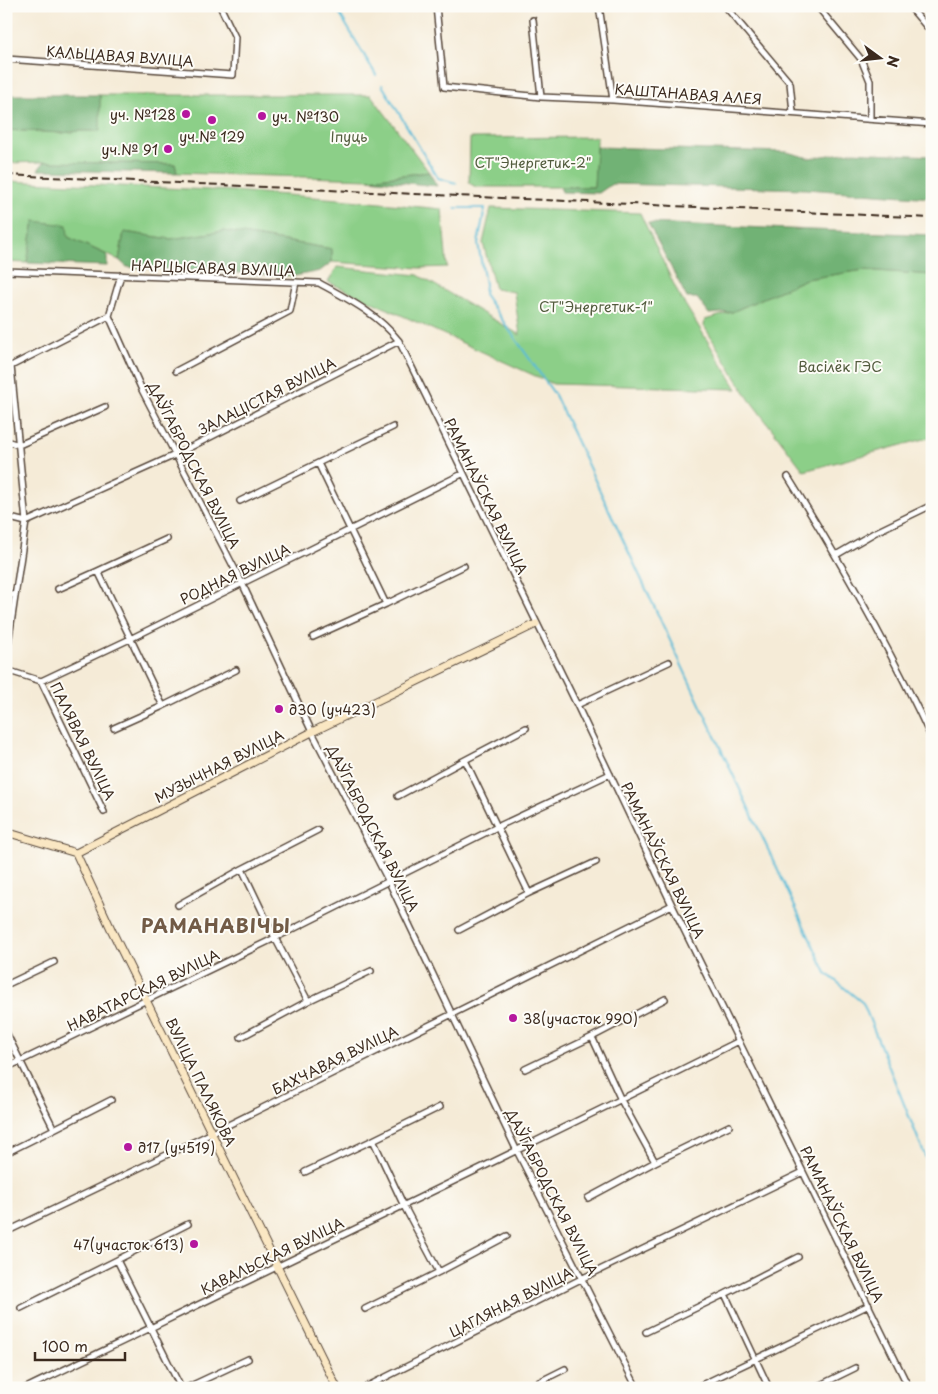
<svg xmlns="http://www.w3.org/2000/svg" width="938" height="1394" viewBox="0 0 938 1394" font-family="'Playpen Sans',sans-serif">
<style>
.green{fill:#8ccf88;stroke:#647c53}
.forest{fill:#71b274;stroke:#566e49}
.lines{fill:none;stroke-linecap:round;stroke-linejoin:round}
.stream{stroke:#58bbd7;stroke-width:2}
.street-casing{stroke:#57473a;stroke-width:8}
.secondary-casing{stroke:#57473a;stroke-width:9}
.street{stroke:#fff;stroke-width:5}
.secondary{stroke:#fae7c3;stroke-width:7}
.rail{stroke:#3b2a1e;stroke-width:2;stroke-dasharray:8 4;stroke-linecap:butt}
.poi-dot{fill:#b5179e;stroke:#fdfcf7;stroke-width:2}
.labels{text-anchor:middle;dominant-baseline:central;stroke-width:4;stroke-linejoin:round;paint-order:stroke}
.street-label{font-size:14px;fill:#3b2a1e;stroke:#fdfcf7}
.poi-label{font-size:14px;fill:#3b2a1e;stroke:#fdfcf7;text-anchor:start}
.park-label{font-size:14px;fill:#535c3e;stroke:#fdfcf7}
.district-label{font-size:19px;font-weight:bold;letter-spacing:1px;fill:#725b46;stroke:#fdfcf7}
</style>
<rect width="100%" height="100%" fill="#fdfcf7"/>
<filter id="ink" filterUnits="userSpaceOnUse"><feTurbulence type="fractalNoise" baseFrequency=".02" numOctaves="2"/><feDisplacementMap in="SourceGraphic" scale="10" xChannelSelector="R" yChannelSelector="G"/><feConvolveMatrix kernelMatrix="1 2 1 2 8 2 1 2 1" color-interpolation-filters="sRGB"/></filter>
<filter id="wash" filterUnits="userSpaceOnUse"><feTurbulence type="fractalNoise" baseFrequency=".0096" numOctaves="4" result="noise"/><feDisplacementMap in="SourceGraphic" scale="20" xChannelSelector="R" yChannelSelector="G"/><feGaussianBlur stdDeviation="1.12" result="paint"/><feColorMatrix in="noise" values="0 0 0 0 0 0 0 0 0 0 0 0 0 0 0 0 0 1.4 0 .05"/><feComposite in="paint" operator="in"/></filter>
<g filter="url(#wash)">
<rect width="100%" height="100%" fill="#f5ebd7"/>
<path class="green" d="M100,95h271l58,77 -60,7 -192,-6 -2,-9 -131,-2 -38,1v-33l56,3 16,-2h21z
M597,137l-3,50h-118l-7,-4 1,-45z
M6,181l227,10 106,8 103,10 5,58 -27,1 -88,-6v-13l-108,-18 -53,8 -47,-7 -5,28 -85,-38 -7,41 -21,-1z
M491,208l149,5 38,80 59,96 -184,-5 -225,-102 9,-15 81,8 102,60 -6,-43 -19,-3 -12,-46z
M864,270l68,5v162l-128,34 -55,-72 -45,-73 1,-6 27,-8 74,-33z"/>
<path class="forest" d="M6,95h94v36h-21l-17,2 -56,-3z
M596,147l191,5 22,6 42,-6 81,4v42l-126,-9 -194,-5 -13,9 -37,-1 -2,-5h34z
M44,162l131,2 2,9 -139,-3z
M429,172l8,14 -68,-7z
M34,221l33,4 1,12 39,18v11l-80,-3z
M648,223l284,12v40l-68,-5 -58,9 -74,33 -23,2 -12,-16h-10z
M224,231l108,18v13l-12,9 -25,5 -168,-9 -8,-7 5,-28 47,7z"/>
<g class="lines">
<path class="stream" d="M335,6l41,69
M382,85l56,93 18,5
M455,208h30l-7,35 7,41 -1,10 71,101 271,578 37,30 69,170"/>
</g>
</g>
<g filter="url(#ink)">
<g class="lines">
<g class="street-casing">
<path id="street" d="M436,6l8,81 97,10 72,3 319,24
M599,6l14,94
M725,6l65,77 3,29
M817,6l44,53 9,22v38
M909,6l23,27
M533,20l8,77
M6,59l227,16 2,-38 -15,-31
M6,271l313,12c29,16 59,31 80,58l178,364 95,200 237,483
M121,275l-12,41 33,74 100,193 70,149 77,150 128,269 120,237
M6,365l5,1 98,-50
M176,371l114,-60 6,-29
M393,427l-75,36 68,141 78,-38
M6,441l13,4 86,-38
M788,477c53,85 102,171 144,262
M240,501l78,-38
M6,517l20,5 149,-67 224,-114
M167,539l-69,32 65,135 73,-36
M836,555l38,-22 58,-28
M58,589l40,-18
M6,593l9,3
M313,637l73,-33
M6,658l20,-136 -15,-156
M6,670l35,11 89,-42 332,-165
M41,681l63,131
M577,705l92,-43
M114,728l49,-22
M526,728l-61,32 64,133 67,-31
M398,796l67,-36
M318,830l-76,39 33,69 33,63 63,-30
M178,905l64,-36
M459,930l70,-37
M6,985l48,-23
M665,999l-73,38 29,63 34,62 74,-36
M6,1032l48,97 57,-29
M241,1037l67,-36
M6,1068l269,-130 222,-111 113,-53
M525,1069l67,-32
M440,1107l-67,33 31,66 35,66 68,-36
M6,1153l48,-24
M305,1172l68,-32
M588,1198l67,-36
M6,1232l206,-99 460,-228
M21,1308l96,-48
M365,1309l74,-37
M646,1332l79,-38
M26,1388c238,-115 476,-229 713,-347
M181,1388l-64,-128 71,-36
M186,1388l62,-29
M364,1388l219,-110 220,-106
M527,1388l38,-19
M695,1388l174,-83
M769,1388l-44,-94 73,-37
M814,1388l41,-20"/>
</g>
<g class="secondary-casing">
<path id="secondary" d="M6,832l70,21 36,78 225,457
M76,853l236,-121 224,-108"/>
</g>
<use href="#street" class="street"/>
<use href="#secondary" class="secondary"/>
<path class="rail" d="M6,175l926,43"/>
</g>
</g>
<g class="poi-dot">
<circle cx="186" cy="114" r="5"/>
<circle cx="262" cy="116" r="5"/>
<circle cx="212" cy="120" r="5"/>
<circle cx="168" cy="149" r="5"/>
<circle cx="279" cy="709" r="5"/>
<circle cx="513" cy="1018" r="5"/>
<circle cx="128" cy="1147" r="5"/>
<circle cx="194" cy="1244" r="5"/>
</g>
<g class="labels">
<g class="street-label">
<text transform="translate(120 56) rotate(4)">КАЛЬЦАВАЯ ВУЛІЦА</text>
<text transform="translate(688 94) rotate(4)">КАШТАНАВАЯ АЛЕЯ</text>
<text transform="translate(213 268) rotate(2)">НАРЦЫСАВАЯ ВУЛІЦА</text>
<text transform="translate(267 396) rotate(-27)">ЗАЛАЦІСТАЯ ВУЛІЦА</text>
<text transform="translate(194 465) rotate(63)">ДАЎГАБРОДСКАЯ ВУЛІЦА</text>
<text transform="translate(486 496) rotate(64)">РАМАНАЎСКАЯ ВУЛІЦА</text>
<text transform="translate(235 574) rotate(-26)">РОДНАЯ ВУЛІЦА</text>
<text transform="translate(83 741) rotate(64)">ПАЛЯВАЯ ВУЛІЦА</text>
<text transform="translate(219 766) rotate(-27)">МУЗЫЧНАЯ ВУЛІЦА</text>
<text transform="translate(373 828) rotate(63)">ДАЎГАБРОДСКАЯ ВУЛІЦА</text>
<text transform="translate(663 860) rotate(64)">РАМАНАЎСКАЯ ВУЛІЦА</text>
<text transform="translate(143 990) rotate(-26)">НАВАТАРСКАЯ ВУЛІЦА</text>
<text transform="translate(335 1060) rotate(-26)">БАХЧАВАЯ ВУЛІЦА</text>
<text transform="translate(201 1082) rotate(64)">ВУЛІЦА ПАЛЯКОВА</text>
<text transform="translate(552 1192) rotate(63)">ДАЎГАБРОДСКАЯ ВУЛІЦА</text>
<text transform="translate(842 1224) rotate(64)">РАМАНАЎСКАЯ ВУЛІЦА</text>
<text transform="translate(272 1256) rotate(-26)">КАВАЛЬСКАЯ ВУЛІЦА</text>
<text transform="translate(511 1302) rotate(-27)">ЦАГЛЯНАЯ ВУЛІЦА</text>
</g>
<g class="poi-label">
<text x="176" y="114" text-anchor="end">уч. №128</text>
<text x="272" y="116">уч. №130</text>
<text x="212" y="136" text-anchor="middle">уч.№ 129</text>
<text x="158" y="149" text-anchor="end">уч.№ 91</text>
<text x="289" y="709">д30 (уч423)</text>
<text x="523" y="1018">38(участок 990)</text>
<text x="138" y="1147">д17 (уч519)</text>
<text x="184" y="1244" text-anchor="end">47(участок 613)</text>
</g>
<g class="park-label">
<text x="349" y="136">Іпуць</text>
<text x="533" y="162">СТ"Энергетик-2"</text>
<text x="596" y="306">СТ"Энергетик-1"</text>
<text x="840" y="366">Васілёк ГЭС</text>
</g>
<g class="district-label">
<text x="216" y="925">РАМАНАВІЧЫ</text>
</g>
</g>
<rect width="938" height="1394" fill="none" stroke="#fdfcf7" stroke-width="25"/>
<g transform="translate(880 58) rotate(105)" stroke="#fdfcf7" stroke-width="4" paint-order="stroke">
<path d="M0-4L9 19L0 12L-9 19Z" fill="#3b2a1e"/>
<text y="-8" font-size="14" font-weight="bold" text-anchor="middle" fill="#3b2a1e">N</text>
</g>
<path d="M35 1352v8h90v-8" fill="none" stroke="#3b2a1e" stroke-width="2.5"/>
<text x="42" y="1352" font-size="15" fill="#3b2a1e" stroke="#fdfcf7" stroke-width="4" paint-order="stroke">100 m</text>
</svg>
